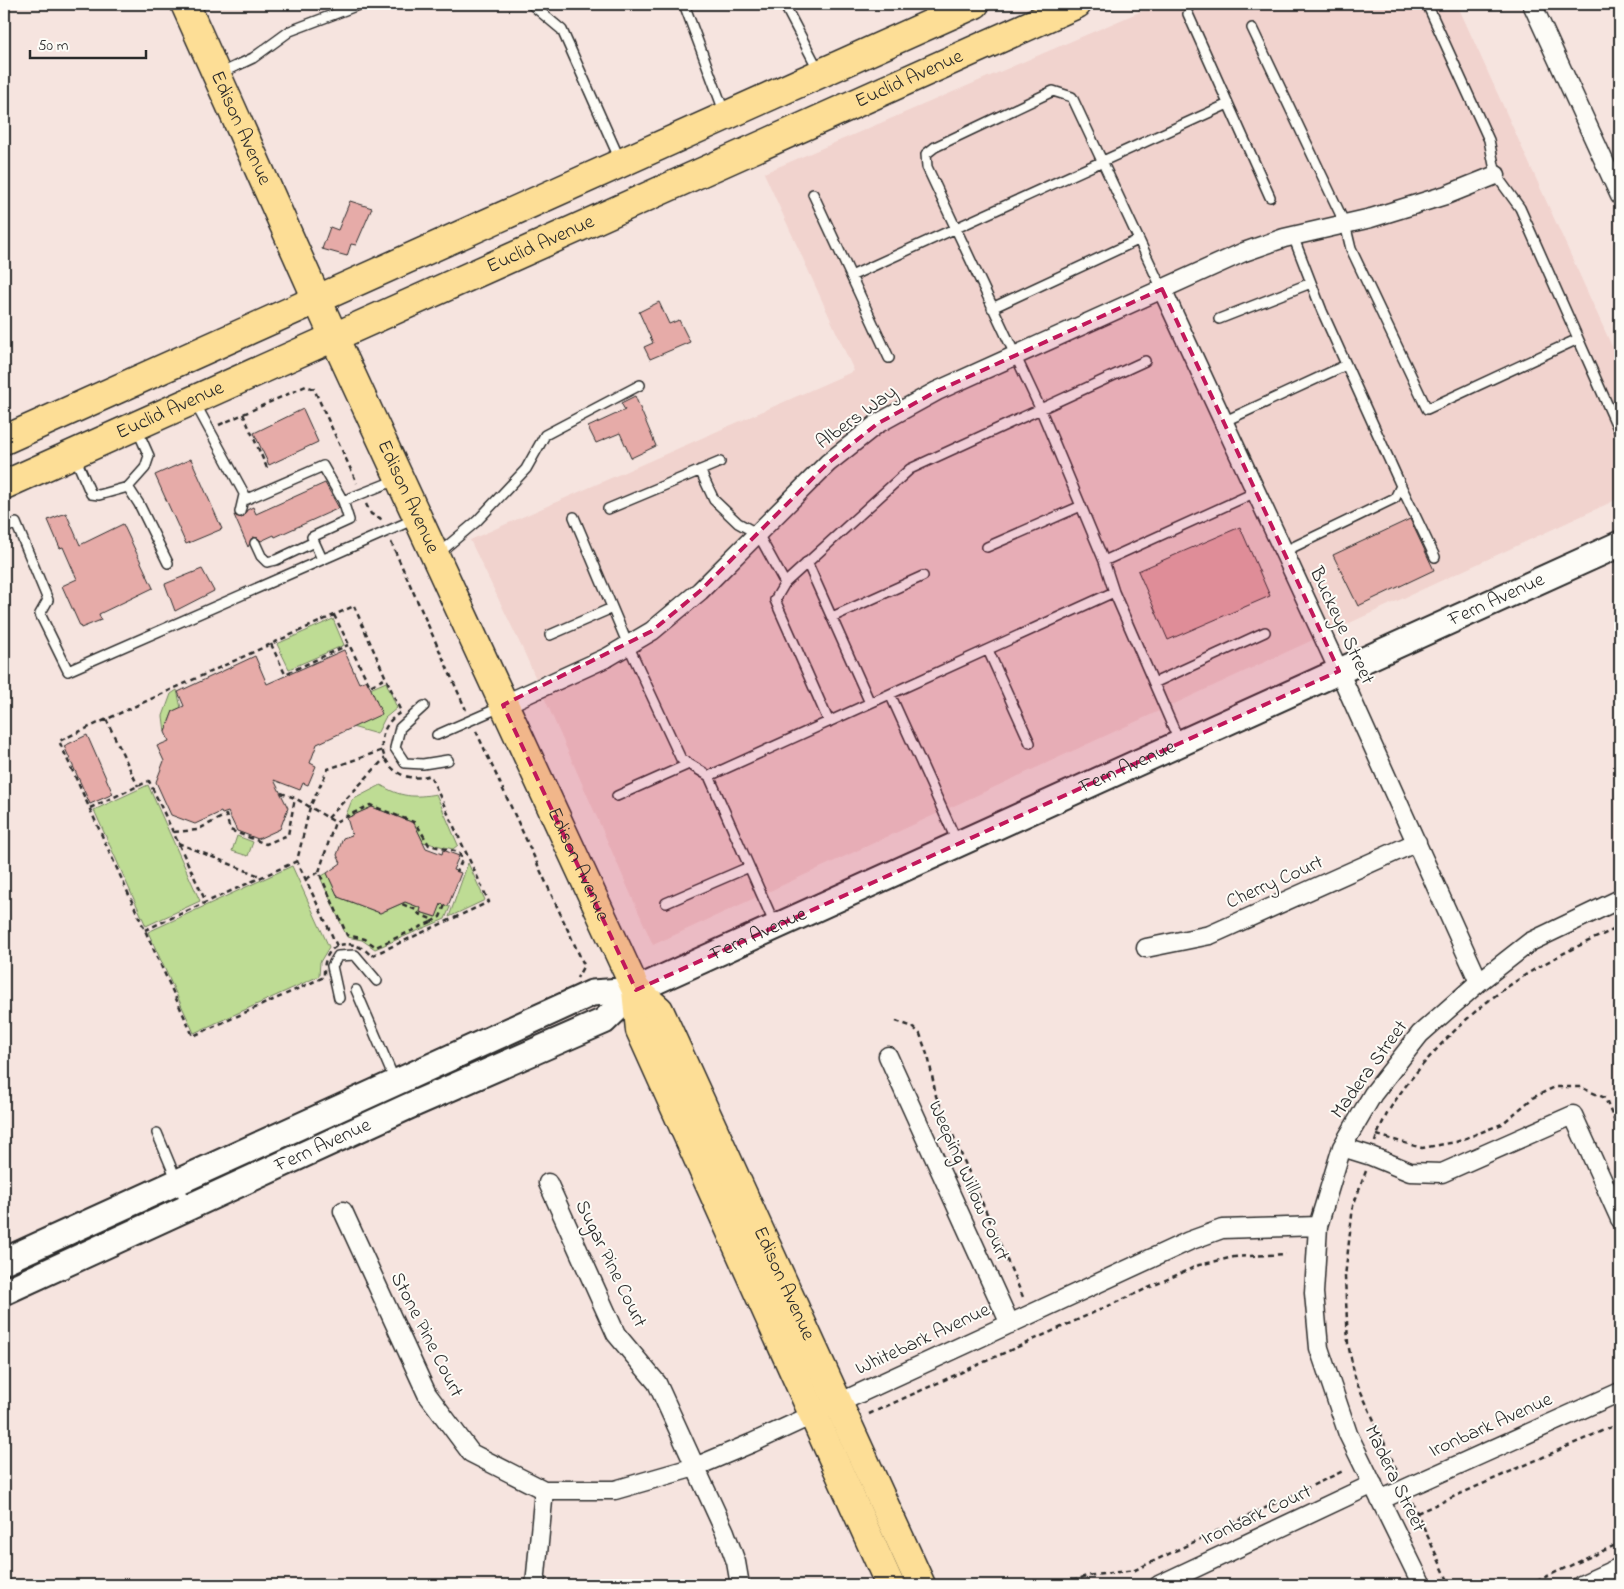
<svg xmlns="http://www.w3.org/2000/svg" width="1624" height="1589" viewBox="0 0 1624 1589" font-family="'Indie Flower',sans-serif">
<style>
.built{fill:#f1d3ce}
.green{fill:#bedc94;stroke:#748460}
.building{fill:#e6aba8;stroke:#2b2b2b}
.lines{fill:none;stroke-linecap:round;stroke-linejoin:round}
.lane-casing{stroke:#2b2b2b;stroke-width:12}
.street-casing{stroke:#2b2b2b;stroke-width:21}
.secondary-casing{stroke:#2b2b2b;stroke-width:29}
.primary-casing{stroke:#2b2b2b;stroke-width:31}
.path{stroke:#2b2b2b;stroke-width:2.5;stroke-dasharray:5 4;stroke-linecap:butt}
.lane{stroke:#fdfcf7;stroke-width:9}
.street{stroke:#fdfcf7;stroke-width:18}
.secondary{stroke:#fdfcf7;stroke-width:25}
.primary{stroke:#fdde96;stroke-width:28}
.marked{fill:#c2185b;fill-opacity:0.2;stroke:#c2185b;stroke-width:4;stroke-dasharray:10 6;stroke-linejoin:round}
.labels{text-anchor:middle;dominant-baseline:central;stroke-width:4;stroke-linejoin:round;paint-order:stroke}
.street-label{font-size:20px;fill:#2b2b2b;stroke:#fdfcf7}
</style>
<rect width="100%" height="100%" fill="#f6e4df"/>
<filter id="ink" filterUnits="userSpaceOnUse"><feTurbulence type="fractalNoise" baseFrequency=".02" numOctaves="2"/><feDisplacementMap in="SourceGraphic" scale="10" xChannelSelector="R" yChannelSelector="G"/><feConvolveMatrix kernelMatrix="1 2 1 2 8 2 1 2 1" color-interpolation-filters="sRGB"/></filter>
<g filter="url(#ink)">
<path class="built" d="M1158,4h299l163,360v134l-967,447 -128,-291 -55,-114 384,-169 -90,-198z"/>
<path class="green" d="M333,619l11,26 -55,24 -12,-25z
M386,682l11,26 -12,10 -8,16 -25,-7 18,-38z
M177,690l4,18 -8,3 -8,21 -2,-16 8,-22z
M148,785l52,116 -54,25 -52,-116z
M381,785c18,12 34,13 55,9l22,51 -5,4 -30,-7 -9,-19 -42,-16 -25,11 -1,-3 6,-15z
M237,836l16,6 -5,14 -16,-5z
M468,863l17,37 -36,17z
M292,866l37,81 -9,15 -1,14 -125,57 -46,-101z
M327,873l11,24 42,16 25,-11 16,6 -1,4 15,5 6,-13 9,3 -5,12 -70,30 -13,-9 -15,-3 -27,-60z"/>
<path class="building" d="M350,201l22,7 -16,37 -5,-1 -4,12 -25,-7 8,-22 8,3z
M659,302l10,22 10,-4 11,22 -40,17 -6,-12 9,-4 -14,-31z
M635,396l21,50 -25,12 -11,-25 -24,10 -8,-16 37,-17 -4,-7z
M303,409l15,33 -49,23 -15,-32z
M191,459l31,70 -36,15 -31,-69z
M325,483l14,25 -64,29 -1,-2 -13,6 -3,-3 -5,-1 -5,10 -14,-32 8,3 5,-8 6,-3 3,7z
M66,513l14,32 43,-21 30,64 -54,26 2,6 -20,8 -19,-42 15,-7 -14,-32 -3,1 -12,-28z
M1410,519l24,51 -76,36 -25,-51z
M1240,527l30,69 -102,44 -30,-69z
M202,569l12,22 -39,20 -10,-27z
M344,650l15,33 8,-3 15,34 -65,30 -7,19 6,3 -8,19 -5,-2 -3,7 -26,-10 14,28 -8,21 -22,10 -21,-8 -9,-19 -6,2 -1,-2 -26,12 -24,-9 -15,-33 8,-21 -7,-15 12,-5 -4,-9 8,-21 11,-5 -6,-14 77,-36 12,28z
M87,735l26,59 -23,10 -26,-58z
M372,807l42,16 12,25 16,6 1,-4 16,6 -6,14 8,3 -13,33 -7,-2 -5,13 -16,-5 1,-4 -16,-6 -25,11 -42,-16 -11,-24 14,-10 -4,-8 6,-17 9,-3 -5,-17z"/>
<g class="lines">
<g class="lane-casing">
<path id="lane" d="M531,4l31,26 58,130
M684,4l41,110
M784,4l35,67
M1427,4l62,136 7,35 24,33 100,225
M1188,14l82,183
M1252,28l93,196 6,25 76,160 151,-70
M219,74l34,-16 37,-27 71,-27
M813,194l38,82
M992,308l146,-68
M1219,319l92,-36
M889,358l-38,-82 377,-172
M195,403l52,96 76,-33 20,35 53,-21
M1223,422l123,-57
M75,457l16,37 8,1 29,-8 11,17 29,59
M700,470l14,30 24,23 20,11 27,49
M1401,486l34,71
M128,487l17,-19 4,-12 -12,-27
M608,509l112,-47
M240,512l4,-17
M574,517l54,128 53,114 28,17
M4,529l12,-6 32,77 -8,14 28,57 347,-152
M255,543l6,13 6,6 9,-2 38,-18
M987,547l94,-41
M1283,552l112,-54 6,-12 -79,-175 -29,-75
M439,553l38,-32 49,-52 19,-34 95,-50
M322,559l-10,-22 37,-17 -6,-19
M1104,561l-64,-153 -113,-241 -1,-13 9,-7 118,-56 19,6 90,192
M807,562l63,141
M1114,592l65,149
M832,617l91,-41
M550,635l62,-27
M988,650l42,93
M1154,683l111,-51
M890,694l224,-102 -10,-31 152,-69
M424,706l-24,22 -5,20 10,15 18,1 25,-4
M829,722l-54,-122 10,-17 125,-114 235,-108
M437,735l66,-29
M617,796l72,-32
M666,903l83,-36
M775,925l-66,-149 181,-82 68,150
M356,990l39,91
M339,998l-7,-32 6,-10 17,-1 22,26
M157,1133l30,72"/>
</g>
<g class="street-casing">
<path id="street" d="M1532,4l88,192
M1162,289l177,382 140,311
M503,705l105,-48 44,-26 48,-40 128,-128 49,-39 60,-33 307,-139 40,-14 87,-20 75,-23 50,-20
M1146,948l64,-13 207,-93
M888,1056l122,268
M1342,1147l29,9 39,16 32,1 131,-58 47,104
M548,1183l68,151 41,49 68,149 11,30 4,23
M343,1211l84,183 44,59 73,37h71l80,-23 57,-24 437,-202 33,-12 96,-3
M1380,1500l240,-108
M535,1585l9,-95
M1159,1585l214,-101
M1422,1585l-74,-151 -29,-86 -5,-55 4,-67 24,-79 31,-53 47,-60 59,-52 51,-40 90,-43
M1581,1585l39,-18"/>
</g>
<g class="secondary-casing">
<g id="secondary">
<path id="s1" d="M4,1261l588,-268 44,-3 984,-446"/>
<path id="s2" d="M4,1292l403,-185 197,-86 32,-31"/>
</g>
</g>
<g class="primary-casing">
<g id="primary">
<path id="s3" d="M185,4l149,333 302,653 4,40 250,555"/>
<path d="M4,440l971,-436"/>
<path id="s4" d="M4,485l1073,-481"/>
<path id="s5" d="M636,990l23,20 262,575"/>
</g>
</g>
<path class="path" d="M243,414l24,54
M219,425l87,-39 8,3 43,94
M366,504l5,10 9,4 2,3
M391,542l75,168
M354,606l47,106c-39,24 -13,78 29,63l59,127 -118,54c-9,-12 -32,-18 -42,-3 -5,7 -5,16 -5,24l-131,59 -134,-295z
M334,615l36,71 16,-8
M271,644l14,30 63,-29
M106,719l32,67
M476,731l108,234 -7,13
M281,793l14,5 40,24
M90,808l59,-27 57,121
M328,818l57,-60
M174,832l23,-2 29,-15 4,15 36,14 22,-9 7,-37
M178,843l84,34
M319,872l16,-50 35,-17 46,18 13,22 30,7 3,8 -5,12
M306,879l13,-7 28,63 18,4 11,8 55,-25v-3l-12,-5 -3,-4 -14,-6
M431,922l9,-5 5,-12
M145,930l152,-69
M337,946l-40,-85 13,-54 18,-38 55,-19
M896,1021l17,6 7,7 9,26 7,36 87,201
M1377,1135l45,13 34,-6 46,-18 32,-27 21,-10h25l25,11 15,36
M1375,1142c9,-29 26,-51 45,-74 61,-72 115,-104 200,-141
M1366,1171l-13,35 -8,71 3,67 8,37 43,94
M869,1414l330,-149 35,-8 52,-3
M1412,1502l38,83
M1417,1513l203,-90
M4,1573l10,12
M1064,1585l22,-9 49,-6 208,-99
M1528,1585l92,-42"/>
<use href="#lane" class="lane"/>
<use href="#street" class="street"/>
<use href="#secondary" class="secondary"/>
<use href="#primary" class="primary"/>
</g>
</g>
<path class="marked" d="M1162,289l177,382 -703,319 -133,-285 149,-74 48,-40 128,-128 49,-39 60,-33z"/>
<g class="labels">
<g class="street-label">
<text stroke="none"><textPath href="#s4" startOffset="992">Euclid Avenue</textPath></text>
<text stroke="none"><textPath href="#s3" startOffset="136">Edison Avenue</textPath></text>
<text stroke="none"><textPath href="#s4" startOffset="588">Euclid Avenue</textPath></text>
<text stroke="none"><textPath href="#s4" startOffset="182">Euclid Avenue</textPath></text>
<text transform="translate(857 418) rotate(-36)">Albers Way</text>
<text stroke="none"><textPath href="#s3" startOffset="541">Edison Avenue</textPath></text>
<text stroke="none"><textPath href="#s1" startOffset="1635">Fern Avenue</textPath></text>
<text transform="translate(1341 626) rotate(65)">Buckeye Street</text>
<text stroke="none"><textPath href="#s1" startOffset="1230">Fern Avenue</textPath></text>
<text stroke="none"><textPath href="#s3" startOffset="946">Edison Avenue</textPath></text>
<text transform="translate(1275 883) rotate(-24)">Cherry Court</text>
<text stroke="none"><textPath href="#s1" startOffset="825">Fern Avenue</textPath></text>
<text transform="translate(1370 1070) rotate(-54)">Madera Street</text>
<text stroke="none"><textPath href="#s2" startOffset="351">Fern Avenue</textPath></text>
<text transform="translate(968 1181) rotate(66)">Weeping Willow Court</text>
<text transform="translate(610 1264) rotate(64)">Sugar Pine Court</text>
<text stroke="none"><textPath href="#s5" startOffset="331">Edison Avenue</textPath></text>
<text transform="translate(426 1335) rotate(63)">Stone Pine Court</text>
<text transform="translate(923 1340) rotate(-25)">Whitebark Avenue</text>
<text transform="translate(1491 1426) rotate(-24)">Ironbark Avenue</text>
<text transform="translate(1394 1479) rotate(64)">Madera Street</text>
<text transform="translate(1257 1516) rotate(-25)">Ironbark Court</text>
</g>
</g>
<rect width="1624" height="1589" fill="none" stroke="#fdfcf7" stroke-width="20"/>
<rect x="10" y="10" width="1604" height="1569" fill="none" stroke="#2b2b2b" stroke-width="2" filter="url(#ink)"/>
<path d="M30 50v8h116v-8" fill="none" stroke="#2b2b2b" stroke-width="2.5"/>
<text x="38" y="50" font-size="15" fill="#2b2b2b" stroke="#fdfcf7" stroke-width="4" paint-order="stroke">50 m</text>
</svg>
